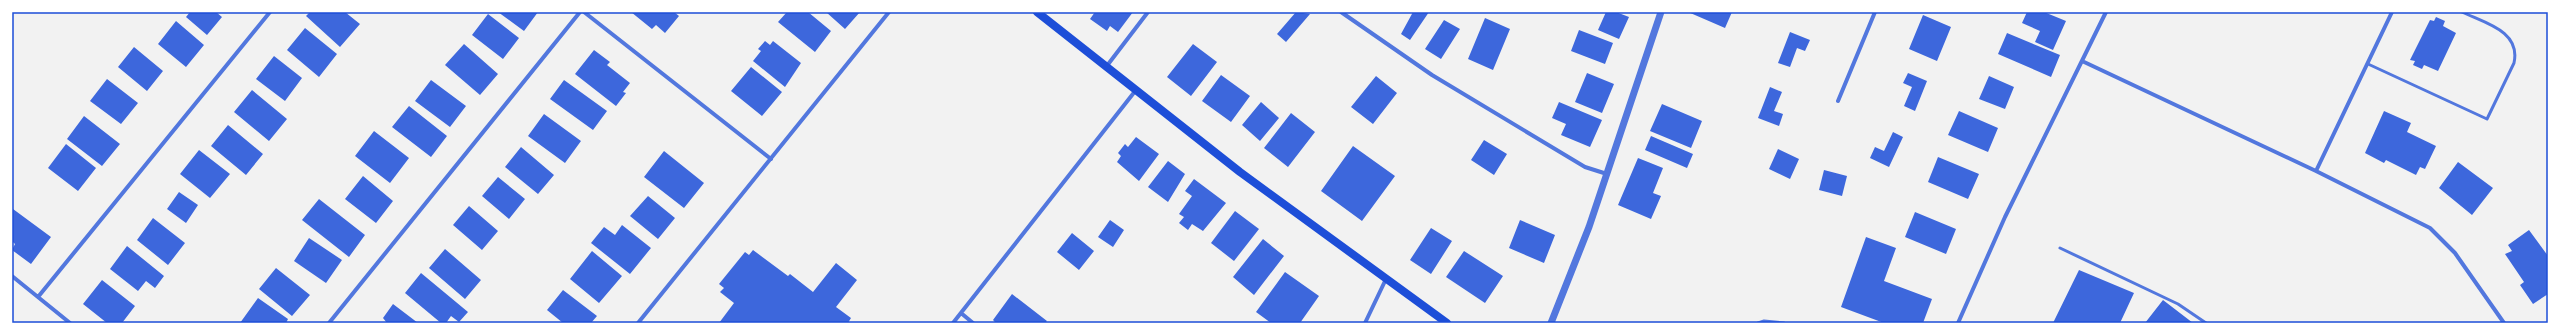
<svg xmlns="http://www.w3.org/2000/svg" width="2560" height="335" viewBox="0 0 2560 335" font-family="Commissioner,sans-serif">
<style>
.building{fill:#3d67dc}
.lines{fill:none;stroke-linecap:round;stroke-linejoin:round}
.service{stroke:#5277de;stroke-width:3}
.minor{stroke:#5277de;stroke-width:4}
.tertiary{stroke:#5277de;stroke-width:7}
.secondary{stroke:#1d4ed8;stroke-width:8}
.neatline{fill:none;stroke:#1d4ed8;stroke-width:1.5}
</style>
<rect width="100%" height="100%" fill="#f2f2f2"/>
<path class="building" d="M190,12h26l6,5 -15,18 -21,-18z
M310,12h35l15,12 -20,23 -34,-31z
M498,12h40l-14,19z
M631,12h43l5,4 -14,17 -9,-8 -4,4z
M787,12h21l23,19 -16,21 -37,-30z
M826,12h34l-15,17z
M1095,12h38l-15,20 -8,-6 -3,5 -17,-12z
M1296,12l14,2 -24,28 -9,-8z
M1413,12h16l-19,28 -9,-6z
M1606,12h10l13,5 -10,22 -21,-9z
M1688,12h44l-7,16z
M2027,12h17l22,9 -13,29 -18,-8 5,-11 -18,-8z
M488,14l31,24 -16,21 -31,-24z
M1923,15l28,12 -14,34 -28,-12z
M2436,17l9,4 -2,5 13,7 -18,38 -14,-6 -2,4 -9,-4 2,-4 -5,-1 20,-40 4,1z
M1485,18l25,11 -17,41 -25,-11z
M1444,20l16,9 -19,30 -16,-10z
M176,21l28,24 -18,22 -28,-23z
M305,28l32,26 -18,23 -32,-27z
M1579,30l34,13 -8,21 -34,-13z
M1790,32l20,8 -5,11 -8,-3 -7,19 -12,-4z
M2007,33l53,22 -9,22 -53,-23z
M765,41l5,4 3,-4 28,22 -16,24 -32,-26 8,-10 -3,-2z
M464,44l34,30 -18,21 -35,-30z
M1193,44l24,18 -26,34 -24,-19z
M134,47l29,24 -16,20 -29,-24z
M594,50l16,12 -3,3 23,18 -7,9 3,1 -10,13 -41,-32z
M274,56l28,22 -17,23 -29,-22z
M751,67l31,25 -20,24 -31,-25z
M1587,73l27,11 -12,29 -27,-11z
M1908,73l19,8 -12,30 -11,-5 8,-19 -9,-4z
M1221,75l29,21 -19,26 -29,-21z
M1376,76l21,17 -24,31 -22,-17z
M1989,76l25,11 -9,22 -26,-10z
M107,79l31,24 -17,21 -31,-23z
M431,80l35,26 -16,21 -35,-26z
M564,80l43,31 -14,19 -43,-31z
M1770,87l12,5 -8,19 9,3 -4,12 -21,-8z
M252,90l35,29 -18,22 -35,-29z
M1261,102l18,16 -19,23 -18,-16z
M1559,102l43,18 -12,27 -29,-12 5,-11 -14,-6z
M1662,104l40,17 -11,27 -41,-17z
M409,106l38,30 -16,21 -39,-30z
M1959,111l39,17 -10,24 -40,-17z
M2384,111l27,12 -4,9 29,14 -11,23 -5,-2 -4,8 -30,-15 -2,3 -19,-10z
M1291,113l24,19 -27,35 -24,-19z
M544,114l37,27 -16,22 -37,-27z
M84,116l36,28 -18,22 -35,-27z
M228,125l35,29 -17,21 -35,-29z
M374,131l35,27 -19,25 -35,-27z
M1893,132l10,5 -14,30 -19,-9 5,-11 9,4z
M1651,136l42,18 -6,14 -42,-18z
M1136,137l23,17 -20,27 -22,-19 4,-6 -3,-3 7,-9 3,3z
M1484,140l23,14 -13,21 -23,-15z
M66,144l30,24 -18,23 -30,-23z
M1353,146l42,30 -33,45 -41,-30z
M521,147l33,28 -16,19 -33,-27z
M1778,149l21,10 -9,20 -21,-10z
M199,150l31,24 -20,24 -30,-24z
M664,151l40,32 -20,25 -40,-31z
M1938,157l41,17 -11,25 -40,-17z
M1638,158l25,10 -10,25 8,3 -10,23 -33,-14z
M1168,161l17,13 -17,28 -20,-15z
M2458,162l35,26 -21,27 -33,-27z
M1824,170l23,6 -5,20 -23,-6z
M363,176l30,25 -17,22 -31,-24z
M498,177l27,22 -16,20 -27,-23z
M1194,179l32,24 -23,28 -11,-7 -4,6 -9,-7 5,-6 -5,-3 13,-18 -7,-5z
M179,192l19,13 -12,18 -19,-14z
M648,196l27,22 -17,21 -28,-23z
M319,199l46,36 -16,22 -47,-37z
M469,206l29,25 -16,19 -29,-25z
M13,209l38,28 -20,27 -19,-14 3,-6 -3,-3z
M1235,211l24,18 -25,32 -23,-18z
M1915,212l41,17 -10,25 -41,-17z
M153,218l32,25 -17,22 -31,-25z
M1110,220l14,10 -11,17 -15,-10z
M1520,220l35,15 -11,28 -35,-15z
M622,225l29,23 -21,26 -39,-31 13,-16 11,8z
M1431,228l21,13 -21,33 -21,-14z
M2529,230l19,26v38l-15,10 -13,-19 4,-3 -19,-28 7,-3 -4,-6z
M1072,233l22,18 -15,19 -22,-18z
M1866,237l30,11 -12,33 48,18 -9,24h-39l-43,-16z
M309,238l33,22 -16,23 -32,-22z
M1263,239l21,17 -30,39 -21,-18z
M127,246l37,30 -9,12 -9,-7 -8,10 -28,-22z
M445,249l36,31 -16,19 -36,-31z
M753,250l35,26 2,-2 23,18 23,-29 21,17 -21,27 15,11 -3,5h-129l15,-20 -14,-11 4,-4 -5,-4 26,-32 4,3z
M592,251l30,25 -23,27 -29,-24z
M1464,251l39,25 -18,27 -39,-26z
M276,268l34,27 -18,21 -33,-27z
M2079,270l55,23 -14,30h-67z
M1285,272l34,24 -19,27h-29l-15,-11z
M421,273l47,39 -9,10 -8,-6 -5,7h-5l-36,-30z
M102,280l33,26 -13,17h-15l-24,-19z
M563,290l34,26 -6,7h-28l-16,-13z
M1012,294l35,27 -2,2h-49l-3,-3z
M258,298l30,21 -2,4h-46z
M2163,300l30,23h-48z
M393,304l25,19h-31l-4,-5z"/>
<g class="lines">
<path class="service" d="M2368,64l119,55 27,-56c7,-32 -29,-40 -52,-51
M2060,248l118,56 28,19
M1758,323l6,-2 20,2"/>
<path class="minor" d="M584,12l187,147
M1341,12l91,63 153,92 22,7
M2082,61l234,110 114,57 25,25 49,70
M1106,67l42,-55
M1838,101l37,-89
M2316,171l76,-159
M12,276l58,47
M38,297l232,-285
M961,313l12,10
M329,323l251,-311
M638,323l251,-311
M953,323l183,-233
M1365,323l21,-44
M1958,323l47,-106 101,-205"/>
<path class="tertiary" d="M1551,323l38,-96 72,-215"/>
<path class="secondary" d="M1037,12l203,160 207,151"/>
</g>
<rect width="2560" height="335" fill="none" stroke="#ffffff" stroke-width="26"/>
<rect x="13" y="13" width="2534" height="309" class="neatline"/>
</svg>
